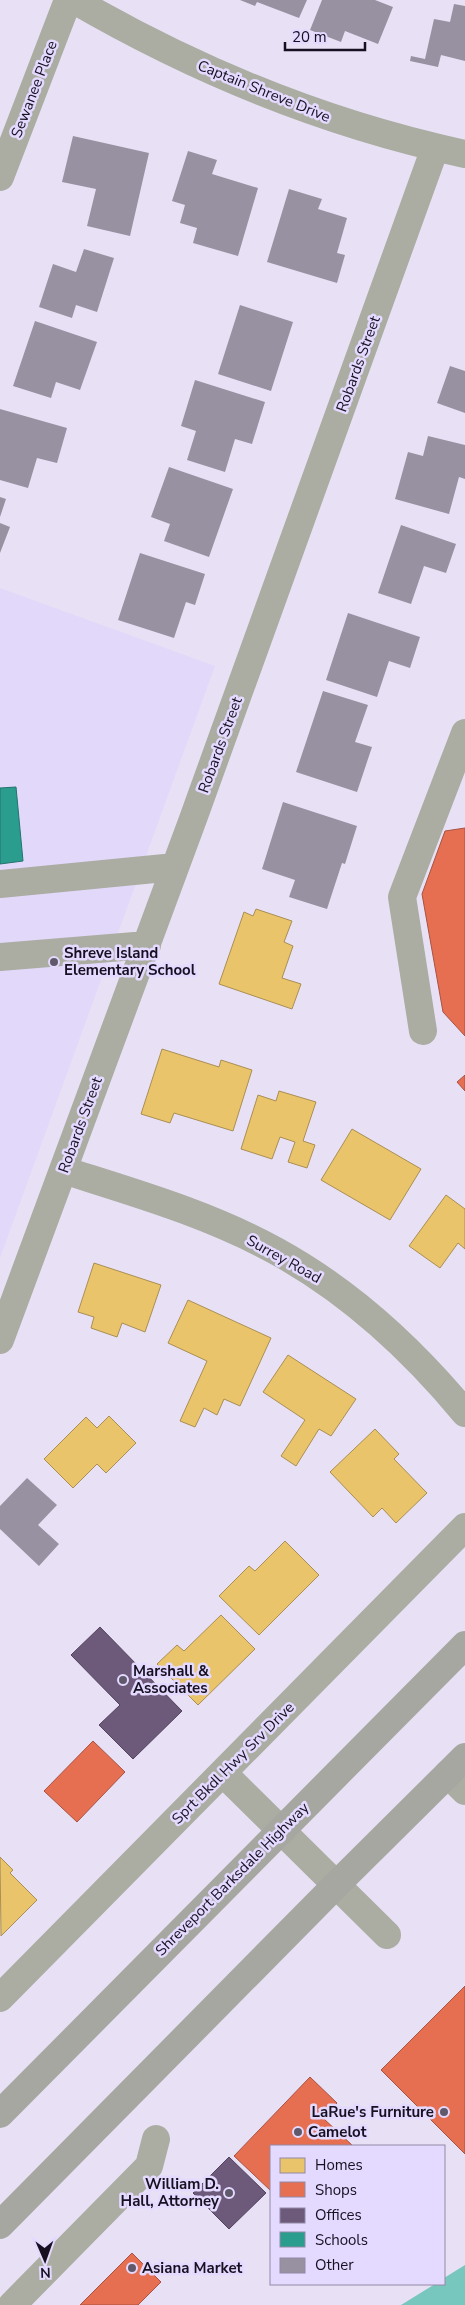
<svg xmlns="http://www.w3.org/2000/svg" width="465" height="2305" viewBox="0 0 465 2305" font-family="'Nunito Sans',sans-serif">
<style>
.built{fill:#e2d8f9}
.water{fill:#78c7bf}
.homes{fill:#e9c46a;stroke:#aa8e54}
.shops{fill:#e76f51;stroke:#a85242}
.offices{fill:#6d597a;stroke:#53435f}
.schools{fill:#2a9d8f;stroke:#24736e}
.building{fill:#9791a2}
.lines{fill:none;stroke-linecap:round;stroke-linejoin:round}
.minor{stroke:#abaca2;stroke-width:28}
.major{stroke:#a7a7a1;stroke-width:28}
.poi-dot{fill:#60596b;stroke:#e4d9fe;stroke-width:2}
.labels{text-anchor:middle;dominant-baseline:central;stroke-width:5;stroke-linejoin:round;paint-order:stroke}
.street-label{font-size:15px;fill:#161020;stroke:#e4d9fe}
.poi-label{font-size:15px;font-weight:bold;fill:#161020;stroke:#e4d9fe;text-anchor:start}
</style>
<rect width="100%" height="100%" fill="#e8e1f6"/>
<path class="built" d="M0,588l215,78 -215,592z"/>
<path class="water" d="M465,2265v40h-64l34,-21h9v-6z"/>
<path class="homes" d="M256,909l36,12 -8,21 9,4 -11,32 19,6 -9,25 -73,-25 25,-72 9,4z
M162,1049l57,18 2,-7 31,10 -19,61 -59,-18 -4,10 -29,-9z
M279,1091l37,11 -13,39 12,4 -8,23 -19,-6 7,-20 -15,-5 -8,22 -31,-10 17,-54 18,6z
M352,1129l69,40 -31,51 -69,-40z
M446,1195l19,14v40l-7,-6 -18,25 -31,-22z
M94,1263l67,22 -16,47 -23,-9 -5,14 -26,-9 3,-11 -16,-5z
M188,1300l83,38 -31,68 -16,-7 -7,16 -13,-7 -9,19 -15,-6 27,-60 -39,-18z
M288,1355l68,44 -25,37 -12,-7 -23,37 -15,-10 24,-36 -42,-28z
M109,1416l27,27 -30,30 -9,-9 -24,24 -29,-29 42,-42 11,11z
M375,1429l24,25 -5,5 33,34 -31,30 -14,-15 -9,9 -43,-45z
M285,1541l34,34 -60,60 -40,-39 30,-30 6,5z
M221,1615l34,34 -57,56 -41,-41 20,-19 7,6z
M0,1857l13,13 -3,3 27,27 -36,36z"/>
<path class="shops" d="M465,828v208l-22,-24 -21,-118 23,-63z
M465,1075v16l-8,-9z
M93,1741l32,31 -48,50 -33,-31z
M465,1986v168l-84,-84z
M310,2077l27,26 -14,15 30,28h-82v45l-37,-35z
M132,2253l29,29 -23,23h-58z"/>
<path class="offices" d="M100,1627l82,84 -49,48 -34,-34 21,-20 -49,-50z
M229,2157l37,36 -37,36 -36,-36z"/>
<path class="schools" d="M16,787l7,74 -23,3v-76z"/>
<path class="building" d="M240,0h67l-8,18 -42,-16 -2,4z
M322,0h53l18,7 -15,37 -33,-13 -4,11 -31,-12z
M454,4l11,2v55l-24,-6 -3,12 -28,-6 1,-5 14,3 9,-40 16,3z
M73,136l76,17 -19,83 -43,-10 9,-37 -34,-7z
M188,151l29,9 -5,14 46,14 -20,68 -45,-13 4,-15 -17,-5 5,-18 -13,-4z
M289,189l33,10 -4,10 29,9 -10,35 8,2 -8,28 -70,-21z
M84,249l30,9 -17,54 -21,-7 -4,13 -33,-11 14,-43 23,8z
M240,305l53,17 -22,69 -53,-17z
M35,321l62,21 -17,48 -24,-8 -5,16 -38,-12z
M450,366l15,5v42l-28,-10z
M195,380l70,22 -13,42 -17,-5 -10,33 -38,-12 9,-29 -15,-5z
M0,409l67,19 -10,35 -20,-5 -9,30 -28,-8z
M428,436l37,9v34l-6,-2 -10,37 -54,-15 13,-47 15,4z
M169,467l64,22 -24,68 -45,-16 6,-17 -19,-7z
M0,497l6,2 -6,18z
M0,523l10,4 -10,26z
M401,525l55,19 -10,29 -22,-7 -13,38 -33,-11z
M140,553l65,21 -10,31 -9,-3 -12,36 -56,-18z
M348,613l72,24 -10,31 -21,-7 -12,36 -51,-17z
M323,691l45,14 -13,37 17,5 -15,45 -61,-20z
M283,802l74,24 -12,38 -3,-1 -15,46 -38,-12 6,-17 -33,-11z
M27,1478l30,27 -19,20 21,19 -20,22 -39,-37v-23z"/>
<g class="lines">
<path class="minor" d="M74,0c124,72 251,124 391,154
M0,177l68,-177
M0,884l175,-17
M0,957l147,-12
M423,1031l-21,-134 63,-164
M63,1170c72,23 146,44 213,81 73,40 136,98 189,162
M0,1340l193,-521 242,-671
M223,1773l164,162
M448,1774l17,17
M0,1998l465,-471
M12,2305l137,-139 7,-27"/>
<path class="major" d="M0,2114l465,-469
M0,2225l336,-340 129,-128"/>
</g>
<g class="poi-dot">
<circle cx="54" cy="962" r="5"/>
<circle cx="123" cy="1680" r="5"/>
<circle cx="444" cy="2112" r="5"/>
<circle cx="298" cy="2132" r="5"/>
<circle cx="229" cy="2193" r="5"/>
<circle cx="132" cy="2268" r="5"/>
</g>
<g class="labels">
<g class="street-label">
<text transform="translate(34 89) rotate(-69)">Sewanee Place</text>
<text transform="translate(264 91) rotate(22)">Captain Shreve Drive</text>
<text transform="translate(358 364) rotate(-70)">Robards Street</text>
<text transform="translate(220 745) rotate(-70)">Robards Street</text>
<text transform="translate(80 1125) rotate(-70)">Robards Street</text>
<text transform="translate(284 1259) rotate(29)">Surrey Road</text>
<text transform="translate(233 1763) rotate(-45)">Sprt Bkdl Hwy Srv Drive</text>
<text transform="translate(232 1879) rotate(-45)">Shreveport Barksdale Highway</text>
</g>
<g class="poi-label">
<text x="64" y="953">Shreve Island<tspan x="64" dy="17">Elementary School</tspan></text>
<text x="133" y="1671">Marshall &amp;<tspan x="133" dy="17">Associates</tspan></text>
<text x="434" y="2112" text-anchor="end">LaRue's Furniture</text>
<text x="308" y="2132">Camelot</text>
<text x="219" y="2184" text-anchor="end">William D.<tspan x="219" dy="17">Hall, Attorney</tspan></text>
<text x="142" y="2268">Asiana Market</text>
</g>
</g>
<rect x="270" y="2145" width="175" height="140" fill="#e4d9fe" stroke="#9289a5"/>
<rect x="280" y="2158" width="25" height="15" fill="#e9c46a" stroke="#9289a5"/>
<text x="315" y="2170" font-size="15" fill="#161020">Homes</text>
<rect x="280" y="2182" width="25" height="15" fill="#e76f51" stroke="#9289a5"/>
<text x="315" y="2195" font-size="15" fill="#161020">Shops</text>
<rect x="280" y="2208" width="25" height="15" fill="#6d597a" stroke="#9289a5"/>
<text x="315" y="2220" font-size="15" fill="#161020">Offices</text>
<rect x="280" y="2232" width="25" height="15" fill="#2a9d8f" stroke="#9289a5"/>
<text x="315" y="2245" font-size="15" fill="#161020">Schools</text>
<rect x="280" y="2258" width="25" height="15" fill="#9791a2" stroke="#9289a5"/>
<text x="315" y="2270" font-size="15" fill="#161020">Other</text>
<g transform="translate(45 2260) rotate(178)" stroke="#e4d9fe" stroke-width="4" paint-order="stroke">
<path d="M0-4L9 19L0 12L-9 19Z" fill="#161020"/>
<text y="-8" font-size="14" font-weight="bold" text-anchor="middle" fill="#161020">N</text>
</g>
<path d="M285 42v8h80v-8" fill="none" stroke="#161020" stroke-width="2.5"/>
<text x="292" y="42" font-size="15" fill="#161020" stroke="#e4d9fe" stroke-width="4" paint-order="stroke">20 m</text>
</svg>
